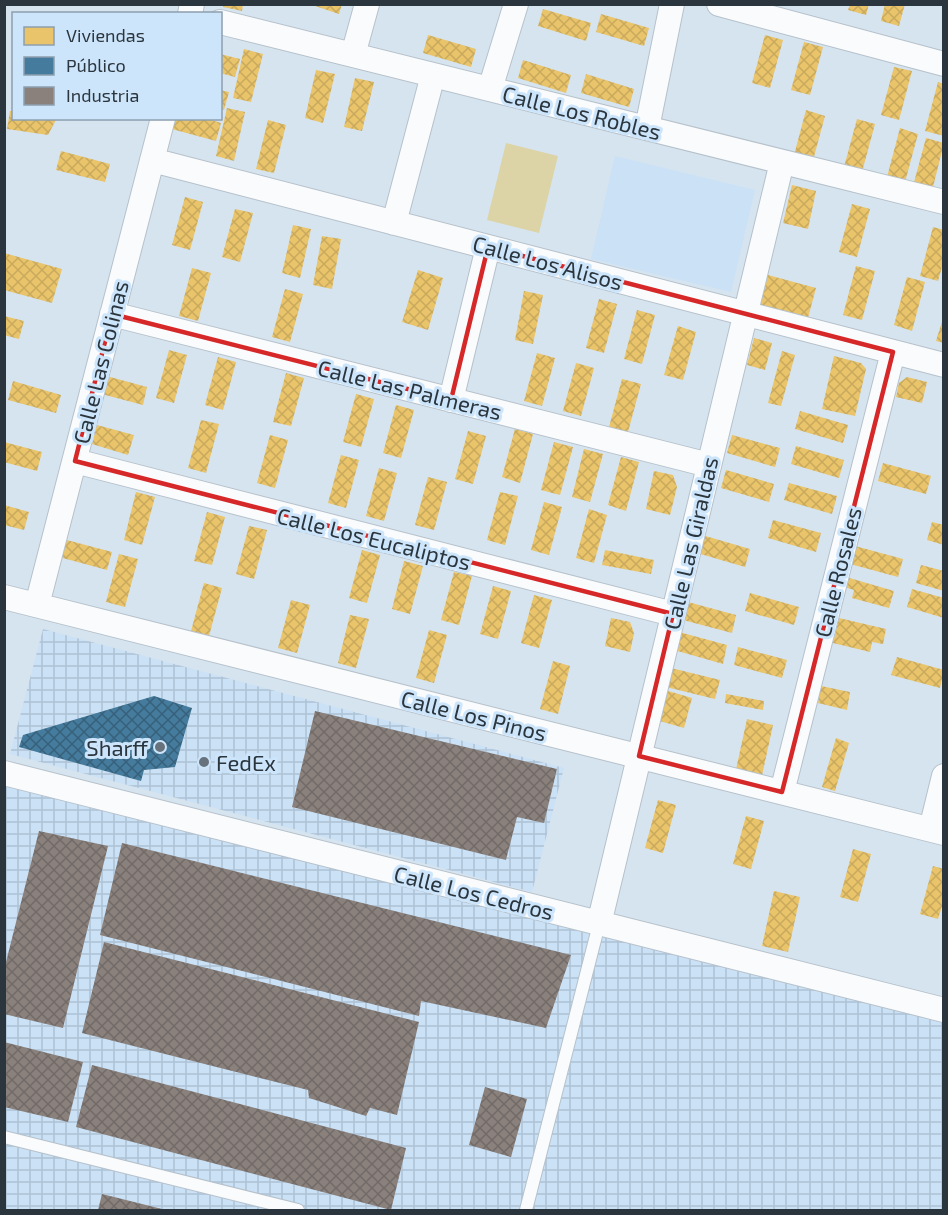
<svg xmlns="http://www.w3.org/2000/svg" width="948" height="1215" viewBox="0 0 948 1215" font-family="'Exo 2',sans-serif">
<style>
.built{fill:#cae1f6}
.industrial{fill:url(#industrial-grid)}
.garden{fill:#dcd4a7}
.homes{fill:url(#homes-cross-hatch)}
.public{fill:url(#public-cross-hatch)}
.industry{fill:url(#industry-cross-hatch)}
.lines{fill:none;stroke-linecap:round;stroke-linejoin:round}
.lane-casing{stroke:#b6c1ca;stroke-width:14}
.street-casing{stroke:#b6c1ca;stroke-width:26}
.lane{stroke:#f9fbfd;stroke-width:12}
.street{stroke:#f9fbfd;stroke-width:24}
.marked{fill:none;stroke:#d62828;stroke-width:4.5;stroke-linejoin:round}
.poi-dot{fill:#67727c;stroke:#cce5fb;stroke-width:2}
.labels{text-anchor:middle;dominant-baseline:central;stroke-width:6;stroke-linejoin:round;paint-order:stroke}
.street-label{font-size:22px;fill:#2b353d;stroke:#cce5fb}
.poi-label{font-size:22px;fill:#2b353d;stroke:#cce5fb;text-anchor:end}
</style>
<defs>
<pattern id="industrial-grid" width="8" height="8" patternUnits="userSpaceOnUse" patternTransform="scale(1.5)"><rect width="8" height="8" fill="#cae1f6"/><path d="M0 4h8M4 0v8" fill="none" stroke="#aec2d4"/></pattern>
<pattern id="homes-cross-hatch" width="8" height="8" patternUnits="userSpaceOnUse" patternTransform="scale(1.5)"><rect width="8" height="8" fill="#e9c46a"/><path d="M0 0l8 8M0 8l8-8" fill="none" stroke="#c8a95d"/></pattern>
<pattern id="public-cross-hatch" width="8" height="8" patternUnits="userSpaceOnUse" patternTransform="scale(1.5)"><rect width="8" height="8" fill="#457b9d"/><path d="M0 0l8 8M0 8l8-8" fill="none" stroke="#37607a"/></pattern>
<pattern id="industry-cross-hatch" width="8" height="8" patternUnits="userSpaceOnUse" patternTransform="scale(1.5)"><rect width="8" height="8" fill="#8a817c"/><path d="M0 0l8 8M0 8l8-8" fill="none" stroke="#716a67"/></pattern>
</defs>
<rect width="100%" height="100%" fill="#d6e4f0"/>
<path class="built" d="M615,156l140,34 -24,102 -140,-33z"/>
<path class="industrial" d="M43,629l521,139 -32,124 -522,-138z
M5,777l938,238v195h-938z"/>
<path class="garden" d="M506,143l52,13 -19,77 -52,-13z"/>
<path class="homes" d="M224,4h19l-1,7 -19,-4z
M309,4h33l-3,10z
M850,4h19l-3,11 -18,-5z
M885,4h20l-6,22 -18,-5z
M543,9l48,14 -5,18 -48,-15z
M601,14l48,14 -5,18 -48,-14z
M428,35l48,14 -5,18 -48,-14z
M765,35l18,5 -13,48 -18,-5z
M804,42l19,5 -13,48 -19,-5z
M244,49l19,5 -12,48 -18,-4z
M220,54l20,5 -5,18 -15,-4z
M523,60l48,15 -5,18 -48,-15z
M894,67l18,4 -13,49 -18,-5z
M316,70l19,4 -12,49 -18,-5z
M586,74l48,15 -5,18 -48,-14z
M355,78l19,4 -12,49 -18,-4z
M938,82l6,2v52l-19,-5z
M220,90l9,2 -5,18 -4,-1z
M227,108l18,4 -11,49 -18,-5z
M806,110l19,6 -13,48 -19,-5z
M10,111h4v7h43l-9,17 -41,-6z
M170,118h35l16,5 -5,18 -48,-13z
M857,119l18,5 -13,48 -18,-5z
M268,120l18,5 -12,48 -18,-4z
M900,128l18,6 -13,48 -18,-5z
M926,138l18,5 -12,48 -19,-5z
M61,151l49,13 -5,18 -49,-12z
M792,185l24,6 -8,38 -25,-6z
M185,197l18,5 -13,48 -18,-5z
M852,204l18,5 -13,48 -18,-5z
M235,209l18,4 -13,49 -18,-5z
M293,225l18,4 -11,49 -18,-5z
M933,227l11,3v30l-6,21 -18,-5z
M322,236l19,3 -9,50 -19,-4z
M4,253l58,16 -10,34 -48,-13z
M856,266l19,5 -13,49 -19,-5z
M192,268l19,5 -13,48 -19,-5z
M418,270l25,8 -15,52 -26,-8z
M768,275l48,13 -8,30 -48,-12z
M907,277l18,5 -13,49 -18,-6z
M285,289l18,5 -13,48 -18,-5z
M524,291l19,4 -10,49 -18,-4z
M599,299l18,5 -13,49 -18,-5z
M637,310l18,5 -13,49 -18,-5z
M944,315v28l-8,-2z
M4,316l20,5 -5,18 -15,-4z
M678,326l18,6 -13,48 -19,-5z
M754,338l18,5 -7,27 -18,-5z
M169,350l18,5 -13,48 -18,-5z
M782,351l13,4 -14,51 -13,-3z
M537,353l18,5 -13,48 -18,-5z
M834,356l27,7 5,6 -11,47 -33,-7z
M218,357l18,5 -13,48 -18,-5z
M576,363l18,5 -13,48 -18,-5z
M286,373l18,5 -13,48 -18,-4z
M99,374l48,13 -4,18 -49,-13z
M907,377l20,5 -5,21 -26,-6 3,-14z
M622,379l19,5 -13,48 -19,-5z
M13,381l48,14 -5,18 -48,-13z
M356,394l18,5 -13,48 -18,-5z
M396,405l18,5 -13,48 -18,-5z
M800,411l48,14 -5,18 -48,-14z
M201,420l18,4 -13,49 -18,-5z
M97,425l37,10 -6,20 -36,-11z
M515,429l18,5 -13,49 -18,-6z
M468,431l18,5 -13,48 -18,-5z
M270,435l18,5 -13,48 -18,-5z
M732,435l48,13 -5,19 -48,-14z
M4,442l38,10 -5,19 -33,-9z
M554,442l19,5 -13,48 -19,-5z
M796,446l48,14 -5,18 -48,-14z
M584,449l19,5 -13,48 -18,-5z
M341,455l18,5 -13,48 -18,-5z
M621,457l18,5 -13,49 -18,-6z
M883,463l48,13 -5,18 -48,-13z
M379,468l18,5 -13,48 -18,-5z
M726,470l48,14 -5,18 -48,-14z
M654,471l19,4 4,12 -7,28 -24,-6z
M428,477l19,5 -13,48 -19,-5z
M789,483l48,13 -5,18 -48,-14z
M136,492l19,5 -13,48 -18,-5z
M500,492l18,4 -13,49 -18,-5z
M544,502l18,5 -13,48 -18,-5z
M4,505l25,7 -5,18 -20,-5z
M589,509l18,6 -13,48 -18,-5z
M207,512l18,5 -13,48 -18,-4z
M773,520l48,13 -5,19 -48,-14z
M932,522l12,3v20l-17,-5z
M249,526l18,4 -13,49 -18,-5z
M702,535l48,14 -5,18 -48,-14z
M63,539l49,13 -5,18 -48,-13z
M855,546l48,13 -5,18 -48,-13z
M362,550l18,5 -13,48 -18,-5z
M605,550l49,10 -3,14 -49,-9z
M119,554l19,5 -13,48 -19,-5z
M404,561l19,5 -13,48 -18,-5z
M921,565l23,6v20l-28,-8z
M454,572l18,4 -13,49 -18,-5z
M846,577l48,14 -5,17 -37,-10 2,-8 -10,-3z
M204,583l18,5 -13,48 -18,-5z
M493,586l18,5 -13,48 -18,-5z
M912,589l32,9v20l-37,-11z
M750,593l49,14 -5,18 -49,-14z
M534,595l18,5 -13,48 -18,-5z
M291,600l19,5 -13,48 -19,-5z
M688,602l48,13 -4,18 -49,-13z
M350,615l19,4 -13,49 -18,-5z
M611,618l19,4 4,11 -4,19 -25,-6z
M839,618l47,11 -3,15 -11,-2 -2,10 -37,-9z
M429,630l18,5 -13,48 -18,-5z
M679,632l48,13 -4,19 -49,-14z
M738,647l49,13 -5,18 -48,-13z
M897,657l47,13 -4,18 -49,-13z
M553,661l17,5 -12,48 -18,-5z
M671,668l49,12 -5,19 -49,-12z
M821,686l29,6 -3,18 -29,-7z
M665,690l27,8 -8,30 -28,-8z
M726,694l38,7 -1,9 -38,-7z
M747,719l26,6 -12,55 -26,-6z
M836,738l13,5 -14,48 -13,-4z
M658,800l18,5 -13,48 -18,-5z
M746,816l18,5 -13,48 -18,-5z
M853,849l18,5 -13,48 -18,-5z
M933,866l11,3v31l-6,19 -18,-5z
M774,891l26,6 -12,55 -26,-6z"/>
<path class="public" d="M154,696l38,12 -17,59 -31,3 -3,11 -122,-34 4,-12z"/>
<path class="industry" d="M315,711l242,58 -13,54 -27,-6 -11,43 -214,-53z
M39,831l69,15 -45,182 -59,-14v-44z
M122,843l449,112 -25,73 -125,-27 -2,15 -319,-81z
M104,942l315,80 -22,93 -27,-7 -4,8 -57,-18 -1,-8 -226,-57z
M4,1042l79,20 -15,60 -64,-15z
M92,1065l314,83 -15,62 -315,-83z
M485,1087l42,12 -16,58 -42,-12z
M102,1194l64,16h-68z"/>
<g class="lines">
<g class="lane-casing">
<path id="lane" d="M4,1137l294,73
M526,1210l73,-286"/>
</g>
<g class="street-casing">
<path id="street" d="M719,4l225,60
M190,14l2,-10
M220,22l724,180
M353,55l14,-51
M490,89l26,-85
M647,128l25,-124
M152,160l792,205
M394,223l39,-148
M112,314l597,151
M451,400l37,-153
M75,461l598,153
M4,597l940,236
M37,605l126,-487
M4,773l940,237
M782,792l111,-440
M931,829l13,-53
M599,924l183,-762"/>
</g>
<use href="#lane" class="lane"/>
<use href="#street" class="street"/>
</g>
<path class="marked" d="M488,247l405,105 -111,440 -143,-36 34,-142 -598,-153 37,-147 339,86z"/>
<g class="poi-dot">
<circle cx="160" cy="747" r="6"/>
<circle cx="204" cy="762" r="6"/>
</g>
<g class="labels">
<g class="street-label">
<text transform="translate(582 112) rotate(14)">Calle Los Robles</text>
<text transform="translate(548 262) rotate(15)">Calle Los Alisos</text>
<text transform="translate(100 362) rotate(-76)">Calle Las Colinas</text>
<text transform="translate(410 389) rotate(14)">Calle Las Palmeras</text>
<text transform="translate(374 538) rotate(14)">Calle Los Eucaliptos</text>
<text transform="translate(690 543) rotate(-77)">Calle Las Giraldas</text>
<text transform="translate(837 572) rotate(-76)">Calle Rosales</text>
<text transform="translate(474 715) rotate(14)">Calle Los Pinos</text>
<text transform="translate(474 892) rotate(14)">Calle Los Cedros</text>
</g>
<g class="poi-label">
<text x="148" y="747">Sharff</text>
<text x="216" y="762" text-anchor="start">FedEx</text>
</g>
</g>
<rect width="948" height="1215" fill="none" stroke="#2b353d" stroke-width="12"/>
<rect x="12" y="12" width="210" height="108" fill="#cce5fb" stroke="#8c9faf" stroke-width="1.5"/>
<rect x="24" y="27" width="30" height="18" fill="#e9c46a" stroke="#8c9faf" stroke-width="1.5"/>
<text x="66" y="42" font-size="18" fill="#2b353d">Viviendas</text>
<rect x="24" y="57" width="30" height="18" fill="#457b9d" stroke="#8c9faf" stroke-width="1.5"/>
<text x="66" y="72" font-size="18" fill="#2b353d">Público</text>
<rect x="24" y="87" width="30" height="18" fill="#8a817c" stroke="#8c9faf" stroke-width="1.5"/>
<text x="66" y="102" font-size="18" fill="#2b353d">Industria</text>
</svg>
